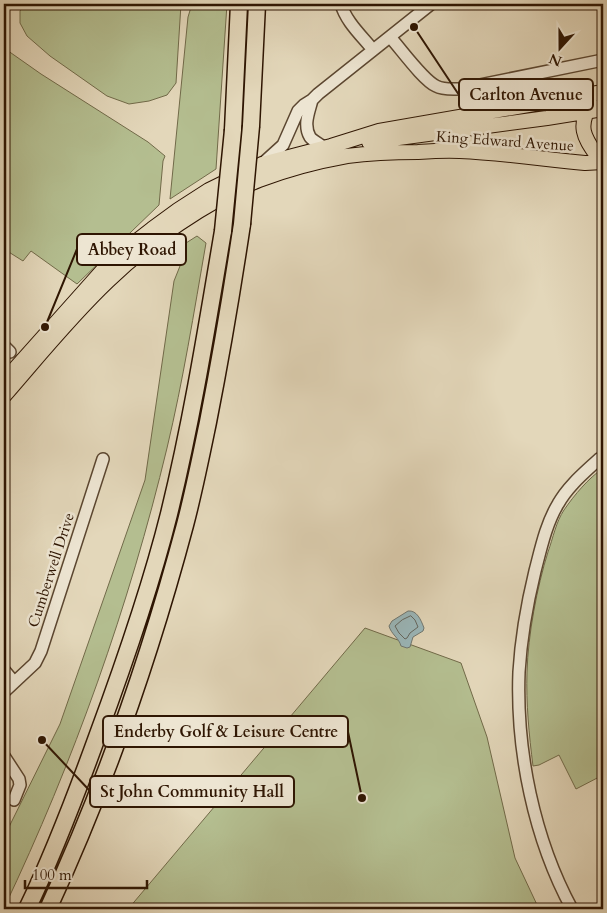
<svg xmlns="http://www.w3.org/2000/svg" width="607" height="913" viewBox="0 0 607 913" font-family="Cardo,serif">
<style>
.green{fill:#b4be90;stroke:#716a49}
.water{fill:#9ab7ba;stroke:#6f7670}
.lines{fill:none;stroke-linecap:round;stroke-linejoin:round}
.shore{stroke:#64665e;stroke-width:1}
.minor-casing{stroke:#5b4630;stroke-width:14}
.major-casing{stroke:#2e1502;stroke-width:16}
.highway-casing{stroke:#2e1502;stroke-width:19}
.minor{stroke:#ede5d2;stroke-width:11}
.major{stroke:#e3d7ba;stroke-width:14}
.highway{stroke:#e3d7ba;stroke-width:16}
.highway-bridge-casing{stroke:#2e1502;stroke-width:19;stroke-linecap:butt}
.highway-bridge{stroke:#e3d7ba;stroke-width:16}
.labels{text-anchor:middle;dominant-baseline:central;stroke-width:5;stroke-linejoin:round;paint-order:stroke}
.street-label{font-size:15px;fill:#2e1502;stroke:#ede5d2}
.leader{fill:none;stroke:#2e1502;stroke-width:2}
.callout-dot{fill:#2e1502;stroke:#ede5d2;stroke-width:2}
.callout{fill:#ede5d2;stroke:#2e1502;stroke-width:2}
.callout-label{font-size:16px;text-anchor:middle;font-weight:bold;fill:#2e1502}
</style>
<rect width="100%" height="100%" fill="#e3d7ba"/>
<filter id="stains"><feTurbulence type="fractalNoise" baseFrequency=".004" numOctaves="4"/><feColorMatrix values="0 0 0 0 .2 0 0 0 0 .09 0 0 0 0 .02 0 0 0 .5 -.17"/></filter>
<radialGradient id="worn" r=".72"><stop offset=".6" stop-color="#630" stop-opacity="0"/><stop offset="1" stop-color="#630" stop-opacity=".3"/></radialGradient>
<path class="green" d="M24,4h157l-5,79 -9,12 -18,6 -20,3 -22,-8 -57,-40 -23,-20 -7,-13v-12z
M192,4h35l-11,165 -46,30 18,-182z
M4,48l37,26 107,68 17,14 -2,5 -4,44 -82,79 -46,-33 -8,10 -19,-12z
M197,236l9,7c-12,69 -23,138 -39,205 -38,158 -93,313 -163,460v-71l56,-113 85,-244 29,-199 6,-15 6,-23z
M603,468v307l-27,14 -17,-34 -20,10 -6,1c-4,-31 -7,-63 -6,-94 1,-37 10,-85 21,-120 5,-14 8,-30 16,-42 11,-16 24,-31 39,-42z
M365,628l96,35 26,74 28,121 24,51h-409l-1,-1z"/>
<path class="water" d="M408,611c9,-1 13,9 16,17l-1,3 -10,6 -3,10 -3,1 -6,-2c-2,-8 -10,-12 -12,-20l3,-5z"/>
<g class="lines">
<path class="shore" d="M411,616l4,4 3,7 -8,6 -3,5 -2,1 -6,-6 -4,-7 7,-6z"/>
<g class="minor-casing">
<path id="minor" d="M341,4c5,18 21,32 32,46
M390,37c11,12 33,43 46,49 7,4 16,3 24,3l143,-29
M312,100c-3,12 -9,25 -2,37 3,4 10,7 13,10
M262,164l21,-19 15,-34 6,-6 8,-5 6,-6 113,-90
M4,346l6,6
M4,670l10,12
M4,692l31,-29 6,-12 62,-192
M4,756l15,23 1,6 -6,15
M572,909c-38,-70 -56,-158 -53,-237 2,-34 8,-68 16,-101 6,-23 11,-47 23,-67 10,-18 26,-31 41,-45l4,-2"/>
</g>
<g class="major-casing">
<path id="major" d="M591,104c-16,26 -4,36 10,58
M369,142l178,-24 56,-9
M4,381l99,-111 31,-27 18,-14 26,-19 31,-20 53,-26 69,-18 48,-15 224,-39
M4,396c34,-39 67,-80 104,-115 40,-39 99,-80 151,-101 26,-10 60,-19 88,-24 23,-3 47,-4 71,-4 14,-1 28,-2 42,-1 42,2 83,8 125,12l18,-1"/>
</g>
<g class="highway-casing">
<path id="highway" d="M251,126l6,-122
M233,130l6,-126
M27,909c27,-56 49,-114 70,-172 27,-73 53,-147 72,-223 23,-94 38,-188 54,-283
M48,909c57,-123 102,-253 137,-384 9,-34 16,-69 23,-103 13,-66 24,-131 34,-198"/>
</g>
<use href="#minor" class="minor"/>
<use href="#major" class="major"/>
<use href="#highway" class="highway"/>
<g class="highway-bridge-casing">
<path id="highway-bridge" d="M242,224l9,-98
M223,231l10,-101"/>
</g>
<use href="#highway-bridge" class="highway-bridge"/>
</g>
<g class="labels">
<g class="street-label">
<text transform="translate(505 141) rotate(4)">King Edward Avenue</text>
<text transform="translate(51 570) rotate(-72)">Cumberwell Drive</text>
</g>
</g>
<path class="leader" d="M414 27L459 95M45 327L77 249M362 798L348 732M42 740L90 791"/>
<g class="callout-dot">
<circle cx="414" cy="27" r="5"/>
<circle cx="45" cy="327" r="5"/>
<circle cx="362" cy="798" r="5"/>
<circle cx="42" cy="740" r="5"/>
</g>
<g class="callout">
<rect x="459" y="79" width="134" height="31" rx="5"/>
<rect x="77" y="234" width="109" height="31" rx="5"/>
<rect x="103" y="716" width="245" height="31" rx="5"/>
<rect x="90" y="776" width="204" height="31" rx="5"/>
</g>
<g class="callout-label">
<text x="526" y="100">Carlton Avenue</text>
<text x="132" y="255">Abbey Road</text>
<text x="226" y="737">Enderby Golf &amp; Leisure Centre</text>
<text x="192" y="797">St John Community Hall</text>
</g>
<rect width="607" height="913" fill="none" stroke="#e3d7ba" stroke-width="20"/>
<rect x="5" y="5" width="597" height="903" fill="none" stroke="#2e1502" stroke-width="2.5"/>
<rect x="10" y="10" width="587" height="893" fill="none" stroke="#2e1502"/>
<g transform="translate(560 48) rotate(201)" stroke="#ede5d2" stroke-width="4" paint-order="stroke">
<path d="M0-4L9 19L0 12L-9 19Z" fill="#2e1502"/>
<text y="-8" font-size="14" font-weight="bold" text-anchor="middle" fill="#2e1502">N</text>
</g>
<path d="M25 880v8h122v-8" fill="none" stroke="#2e1502" stroke-width="2.5"/>
<text x="32" y="880" font-size="15" fill="#2e1502" stroke="#ede5d2" stroke-width="4" paint-order="stroke">100 m</text>
<rect width="100%" height="100%" filter="url(#stains)"/>
<rect width="100%" height="100%" fill="url(#worn)"/>
</svg>
